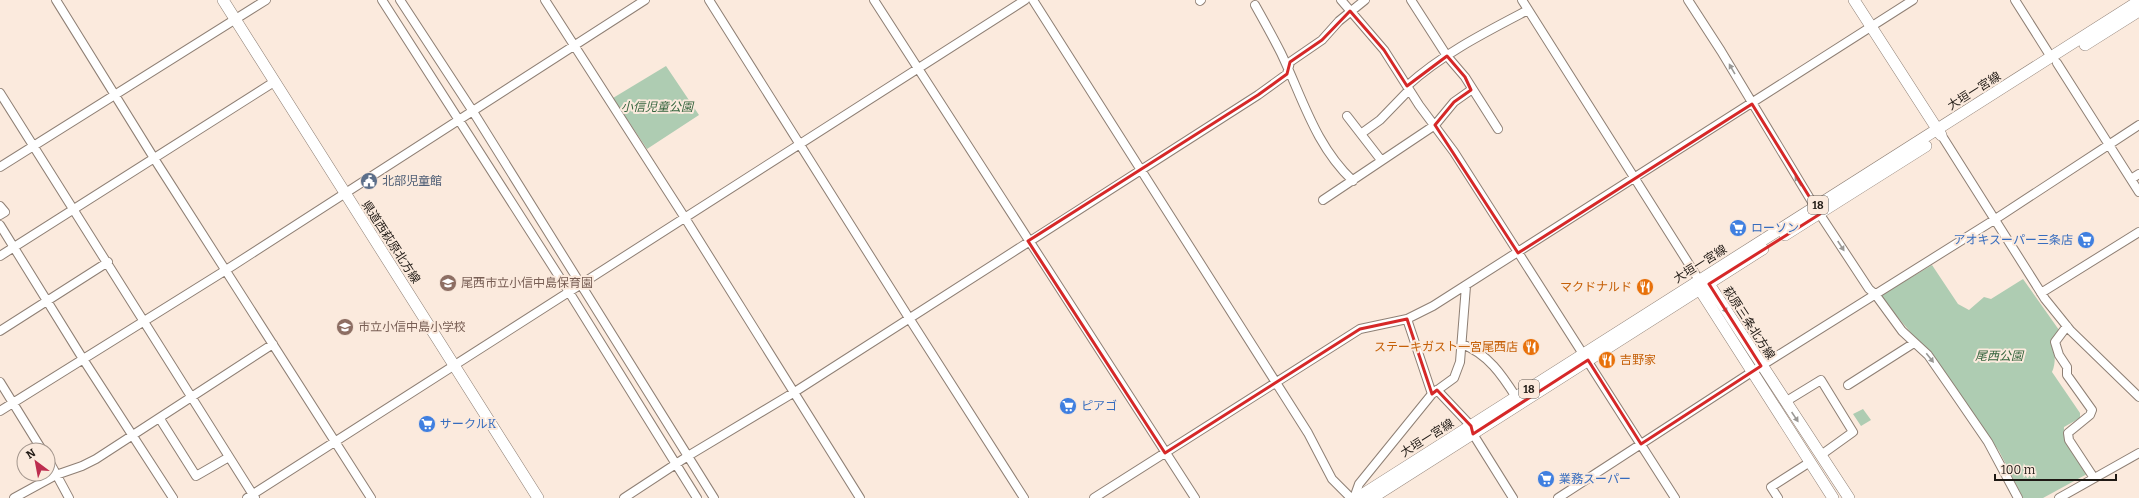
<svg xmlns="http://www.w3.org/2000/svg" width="2139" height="498" viewBox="0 0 2139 498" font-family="Bitter,'Noto Sans JP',serif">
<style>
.green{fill:#aeccb2}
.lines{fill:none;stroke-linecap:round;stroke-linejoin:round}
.minor-casing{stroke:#8e7f74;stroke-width:10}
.major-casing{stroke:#8e7f74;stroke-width:12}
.minor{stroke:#fff;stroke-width:8}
.major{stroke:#fff;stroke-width:11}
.oneway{fill:#9a9895}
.marked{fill:none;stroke:#d62828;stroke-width:3;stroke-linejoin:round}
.labels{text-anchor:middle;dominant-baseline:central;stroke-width:4;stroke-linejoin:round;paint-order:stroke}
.shield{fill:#fbeadd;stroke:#615850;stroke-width:1}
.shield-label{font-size:11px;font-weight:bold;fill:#1f1914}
.street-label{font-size:12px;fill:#1f1914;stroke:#fbeadd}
.park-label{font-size:12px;font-style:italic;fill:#34643d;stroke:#fbeadd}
.service-label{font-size:12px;fill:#4e5e75;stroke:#fbeadd;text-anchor:start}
.shop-label{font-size:12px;fill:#366cbe;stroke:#fbeadd;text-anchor:start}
.education-label{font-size:12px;fill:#785e54;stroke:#fbeadd;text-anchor:start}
.food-label{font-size:12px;fill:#c56008;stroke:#fbeadd;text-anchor:end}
</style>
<rect width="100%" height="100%" fill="#fbeadd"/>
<path class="green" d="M666,66l33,49 -52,34 -34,-51z
M1932,265l26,39 11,6 15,-13 7,2 32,-20 36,51c-10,17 0,26 -7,42l28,41v5l-16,9c-1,17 14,33 23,47l-44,24h-20l-24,-47 -77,-105 -42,-50z
M1863,409l8,11 -10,6 -8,-12z"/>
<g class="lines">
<g class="minor-casing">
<path id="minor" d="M56,0l101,163 214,335
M382,0l187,292 128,206
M400,0l72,110 242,388
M545,0l140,218 175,280
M709,0l200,318 115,180
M874,0l321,498
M1033,0l275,433 24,46 19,19
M1341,0l43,50 35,55 35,47 221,346
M1411,0l36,56 18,21 33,52
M1522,0l177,280
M1688,0l33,51 94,156 54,82 6,5 27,37 26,24 25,36 35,51 30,56
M2015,0l36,57
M1200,1l1,-1
M1255,5c9,16 18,32 26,48 22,46 34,92 72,128
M2057,63l82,129
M1407,86c35,-32 79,-54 121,-76
M0,93l255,405
M1347,116l34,44
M1362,133l18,-13 29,-30
M1942,136l103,163 25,31 69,67
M0,167l266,-167
M2131,179l8,-5
M1323,200l112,-75 19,-23 17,-12
M0,206l5,6 -5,3
M0,225l83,134 90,139
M0,256l274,-174
M2041,293l98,-61
M1407,319l25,75
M2067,326l-12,16 4,13 8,12v8l25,35 -2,5 -22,18 1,7 25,38
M0,331l108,-69
M1462,344c26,10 40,31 54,53
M0,382l42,68
M1848,385l66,-42
M1437,390l34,36 2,8 40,64
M1785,402l36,-22 32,52 -32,23
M0,411l226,-141 419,-270
M160,419l36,57 33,-19
M48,459l21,39
M14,498l42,-23 26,-9 14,-7 177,-115
M247,498l778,-498
M624,498l64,-42 105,-63 465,-298 29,-21 3,-12 32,-22 17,-19 26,-21
M1094,498l266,-169 47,-10 26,-13 480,-306
M1354,498l5,-14 73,-90 22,-16 6,-16 6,-76
M1558,498l203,-132 233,-146 145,-95
M1778,498l-7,-11 39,-25
M2059,498l80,-45"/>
</g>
<g class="major-casing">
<path id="major" d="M223,0l315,498
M1854,0l87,135
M2085,45l54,-34
M1785,235l141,-89
M1702,281l7,3 140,214
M1700,283v7l133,208
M1357,498l782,-497
M1372,498l391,-249"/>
</g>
<use href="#minor" class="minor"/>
<use href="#major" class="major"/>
</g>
<defs><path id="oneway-solid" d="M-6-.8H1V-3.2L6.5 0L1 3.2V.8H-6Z"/></defs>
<g class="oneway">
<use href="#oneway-solid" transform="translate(1732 69) rotate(-120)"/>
<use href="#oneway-solid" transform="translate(1798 181) rotate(-122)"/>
<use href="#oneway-solid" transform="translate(1841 246) rotate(57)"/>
<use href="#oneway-solid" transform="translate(1724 308) rotate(57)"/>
<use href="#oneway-solid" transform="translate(1930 358) rotate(52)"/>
<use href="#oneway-solid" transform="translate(1795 417) rotate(56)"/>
</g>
<path class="marked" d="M1350,11l34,39 23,36 40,-30 18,21 6,13 -17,12 -19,23 83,128 234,-149 68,110 -111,70 52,82 -120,78 -53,-84 -115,74 -2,-8 -34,-36 -5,4 -25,-75 -47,10 -195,124 -137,-212 230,-146 29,-21 3,-12 32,-22z"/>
<defs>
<g id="civic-disc" transform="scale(0.9)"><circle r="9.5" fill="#5c6f8a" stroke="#fbeadd"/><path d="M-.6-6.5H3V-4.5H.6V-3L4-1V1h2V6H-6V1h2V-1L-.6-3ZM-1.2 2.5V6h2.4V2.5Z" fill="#fff"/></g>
<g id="supermarket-disc" transform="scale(0.9)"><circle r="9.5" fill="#3f7fe0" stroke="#fbeadd"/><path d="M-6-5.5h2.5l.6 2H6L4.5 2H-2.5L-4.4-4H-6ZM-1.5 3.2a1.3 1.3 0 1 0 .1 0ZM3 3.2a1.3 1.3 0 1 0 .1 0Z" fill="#fff"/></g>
<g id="school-disc" transform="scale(0.9)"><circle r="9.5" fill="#8d6e63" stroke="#fbeadd"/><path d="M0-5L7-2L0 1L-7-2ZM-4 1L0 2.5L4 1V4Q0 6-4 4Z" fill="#fff"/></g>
<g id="restaurant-disc" transform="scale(0.9)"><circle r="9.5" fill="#e8710a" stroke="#fbeadd"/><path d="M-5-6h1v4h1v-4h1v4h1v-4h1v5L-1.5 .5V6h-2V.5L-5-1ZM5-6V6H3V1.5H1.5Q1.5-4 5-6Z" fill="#fff"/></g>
</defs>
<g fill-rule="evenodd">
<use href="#civic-disc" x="369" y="181"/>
<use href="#supermarket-disc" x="1738" y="228"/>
<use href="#supermarket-disc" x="2086" y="240"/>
<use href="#school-disc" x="448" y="283"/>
<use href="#restaurant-disc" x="1645" y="287"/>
<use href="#school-disc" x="345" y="327"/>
<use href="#restaurant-disc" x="1531" y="347"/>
<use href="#restaurant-disc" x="1607" y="360"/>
<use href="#supermarket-disc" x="1068" y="406"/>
<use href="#supermarket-disc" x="427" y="424"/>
<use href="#supermarket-disc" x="1546" y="479"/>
</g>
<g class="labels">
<g class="shield">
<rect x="1808" y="196" width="20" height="18" rx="3"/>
<rect x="1519" y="380" width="20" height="18" rx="3"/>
</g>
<g class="shield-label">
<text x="1818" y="205">18</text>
<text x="1529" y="389">18</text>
</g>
<g class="street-label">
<text transform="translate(1974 91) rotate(-32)">大垣一宮線</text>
<text transform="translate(391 242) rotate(57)">県道西萩原北方線</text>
<text transform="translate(1700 264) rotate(-32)">大垣一宮線</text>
<text transform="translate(1749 323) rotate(57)">萩原三条北方線</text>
<text transform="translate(1427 438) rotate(-32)">大垣一宮線</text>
</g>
<g class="park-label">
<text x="657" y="107">小信児童公園</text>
<text x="1999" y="356">尾西公園</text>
</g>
<g class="service-label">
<text x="382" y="181">北部児童館</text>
</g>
<g class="shop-label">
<text x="1751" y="228">ローソン</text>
<text x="2073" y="240" text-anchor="end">アオキスーパー三条店</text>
<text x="1081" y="406">ピアゴ</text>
<text x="440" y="424">サークルK</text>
<text x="1559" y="479">業務スーパー</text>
</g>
<g class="education-label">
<text x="461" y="283">尾西市立小信中島保育園</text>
<text x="358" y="327">市立小信中島小学校</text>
</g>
<g class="food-label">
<text x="1632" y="287">マクドナルド</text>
<text x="1518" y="347">ステーキガスト一宮尾西店</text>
<text x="1620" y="360" text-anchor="start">吉野家</text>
</g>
</g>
<g transform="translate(36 462) rotate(328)"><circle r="19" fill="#fbeadd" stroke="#a3968d"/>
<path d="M0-3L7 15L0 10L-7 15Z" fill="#bd2d4f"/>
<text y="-6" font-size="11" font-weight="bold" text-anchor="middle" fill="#1f1914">N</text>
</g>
<path d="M1995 474v6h121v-6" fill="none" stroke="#1f1914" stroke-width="2"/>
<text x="2001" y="474" font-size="12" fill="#1f1914" stroke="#fbeadd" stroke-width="3" paint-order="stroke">100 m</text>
</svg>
